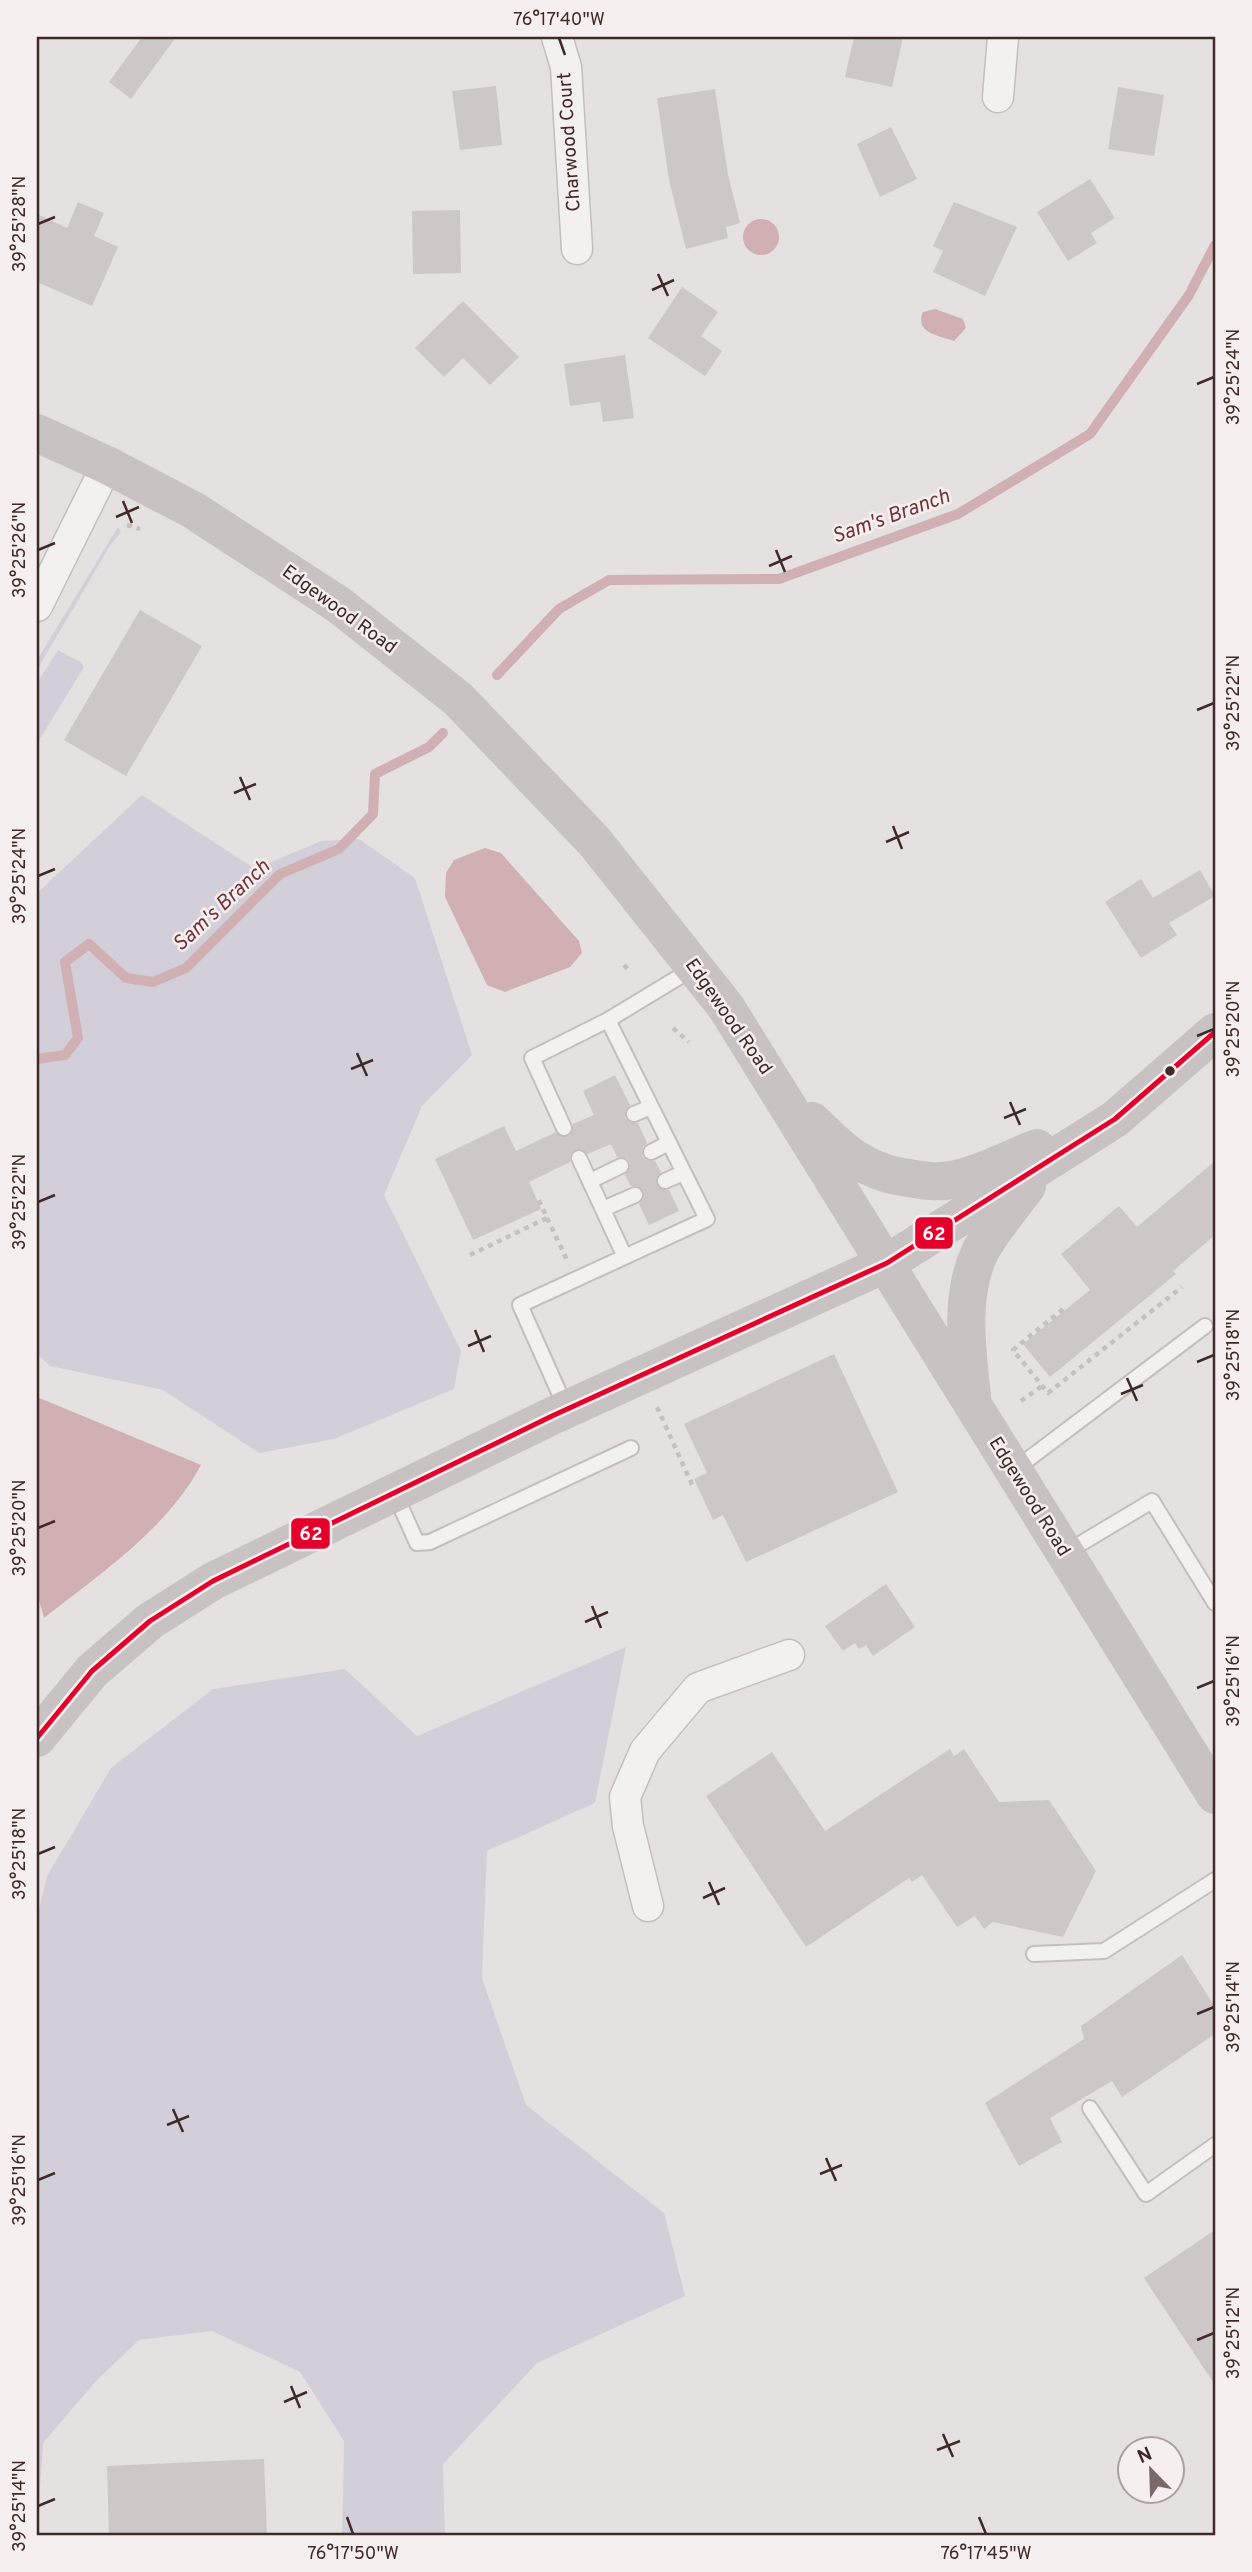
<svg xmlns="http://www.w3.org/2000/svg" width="1252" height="2572" viewBox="0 0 1252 2572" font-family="Overpass,sans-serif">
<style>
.green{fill:#d3cfd9}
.water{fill:#d0b0b2}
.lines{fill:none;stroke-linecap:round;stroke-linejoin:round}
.stream{stroke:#d0b0b2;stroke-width:10}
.building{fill:#cdc7c7}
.lane-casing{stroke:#c4bfbf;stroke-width:18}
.street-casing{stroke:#c4bfbf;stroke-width:33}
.path{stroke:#c6c0c0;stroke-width:4.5;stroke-dasharray:5 5;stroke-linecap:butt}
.lane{stroke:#f3f0f0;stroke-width:14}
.street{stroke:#f3f0f0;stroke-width:30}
.secondary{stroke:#c8c2c2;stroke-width:38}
.bus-1-casing{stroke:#f6efef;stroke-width:10}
.bus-1{stroke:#e4002b;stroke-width:5}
.ticks{fill:none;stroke:#3f2a29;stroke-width:2.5}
.bus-dot{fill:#3f2a29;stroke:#f6efef;stroke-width:2.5}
.labels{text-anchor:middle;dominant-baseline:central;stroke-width:5;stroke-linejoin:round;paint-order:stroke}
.street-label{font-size:19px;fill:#3f2a29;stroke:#f6efef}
.water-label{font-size:21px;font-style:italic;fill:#713436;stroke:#f6efef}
.line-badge{stroke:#f6efef;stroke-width:2.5}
.badge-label{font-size:19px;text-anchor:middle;font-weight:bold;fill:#fff}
.neatline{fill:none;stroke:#3f2a29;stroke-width:2.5}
.ticks-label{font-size:18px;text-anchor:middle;fill:#3f2a29}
</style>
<rect width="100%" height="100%" fill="#e6e1e1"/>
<path class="green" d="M118,527l3,5 -10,12 -74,126v-10z
M58,650l24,13 2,4 -47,77v-61z
M142,795l113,74 66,-28 38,-2 56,39 57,177 -50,51 -38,89 77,156 -7,38 -120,50 -75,14 -96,-63 -113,-24 -13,-12v-461z
M626,1647l-31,156 -108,48 -5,127 44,127 138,108 21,83 -148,67 -94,101 2,71h-103l2,-94 -44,-69 -88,-41 -73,9 -43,41 -53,62 -6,92v-617l10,-42 64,-108 102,-79 132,-20 72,67z"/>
<path class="water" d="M743 237a18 18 0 1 1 36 0a18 18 0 1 1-36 0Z
M935,309l28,10 3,9 -12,13c-15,-5 -40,-8 -31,-29z
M485,848l16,5 78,88 3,12 -12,14 -65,25 -18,-7 -42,-88 1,-24 8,-13z
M37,1397l164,68c-34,64 -101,109 -157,153l-7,-25z"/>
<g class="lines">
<path class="stream" d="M497,675l62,-66 50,-29 170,-1 179,-65 132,-80 99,-139 26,-50
M37,1059l28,-4 13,-17 -13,-76 24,-18 37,34 27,4 33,-14 94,-94 59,-25 34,-35 2,-40 54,-27 14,-14"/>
</g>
<path class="building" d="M142,37h34l-45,62 -22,-17z
M854,37h49l-11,50 -47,-10z
M496,86l6,59 -42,5 -8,-59z
M1118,87l46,8 -10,61 -46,-7z
M715,89l13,86 12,48 -14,4 2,11 -42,11 -17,-69 -12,-82z
M891,127l26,52 -37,18 -23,-53z
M1090,179l25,39 -24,15 6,10 -29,18 -31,-49z
M78,202l26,11 -10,23 24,11 -26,59 -55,-24v-68l30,14z
M954,202l63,25 -32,69 -52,-24 10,-21 -10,-5z
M460,210l1,63 -48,1 -1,-63z
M682,287l36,25 -17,24 21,15 -17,25 -57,-38z
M463,301l56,56 -29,28 -27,-27 -19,19 -29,-29z
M625,355l9,63 -31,4 -3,-20 -30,4 -6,-42z
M140,610l62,36 -76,130 -62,-36z
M1200,870l15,26 -46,27 8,12 -36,23 -36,-56 36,-23 12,19z
M615,1075l15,30 -5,7v6l7,5h6l9,20 -4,4 -1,9 4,4 9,1 6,11 -5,7 1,6 6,5h6l10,21 -30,14 -10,-21 5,-7 -1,-6 -6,-5h-6l-6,-11 5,-13 -4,-4 -9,-1 -6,-13 -23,10 -7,-5 -7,1 -4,6v6l-41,20 12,27 -68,31 -38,-81 69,-33 12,25 40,-19 6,5 7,-1 4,-12 21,-9 -11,-24z
M1215,1161v74l-42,36 3,3 -126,103 -27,-33 67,-54 -29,-36 58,-48 18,21z
M834,1354l64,138 -152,70 -23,-47 -10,5 -19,-41 13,-6 -23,-49z
M886,1584l29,43 -42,29 -7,-11 -7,4 -4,-6 -12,8 -18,-25z
M950,1749l4,7 10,-7 35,53 50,-2 47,71 -33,66 -70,-15 -9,7 -9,-13 -18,11 -35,-52 -10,7 -3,-4 -103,69 -100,-151 66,-44 53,79z
M1182,1955l33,52v27l-93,63 -10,-16 -62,37 12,24 -43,24 -34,-63 99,-64 -3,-13z
M1215,2230v155l-71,-107z
M264,2459l3,76h-158l-2,-69z"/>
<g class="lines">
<g class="lane-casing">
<path id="lane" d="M634,1114l17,-7
M564,1128l-32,-70 76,-38
M651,1152l18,-9
M579,1158l45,97
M590,1181l31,-15
M665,1181l18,-8
M603,1209l32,-14
M566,1408l-46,-103 187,-86 -99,-199 86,-52
M1014,1470l191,-144
M395,1494l22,49 13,-1 201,-94
M1065,1553l87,-52 63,102
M1034,1954l70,-3 111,-71
M1090,2108l56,86 69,-49"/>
</g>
<g class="street-casing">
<path id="street" d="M557,37l9,30 11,182
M998,97l5,-60
M37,606l70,-141
M648,1906l-20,-80 -3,-29 20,-46 53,-63 91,-33"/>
</g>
<path class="path" d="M127,525l13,4
M624,965l6,7
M673,1028l16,14
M547,1218l20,42
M470,1255l77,-37 -9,-20
M1063,1309l-50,41 35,43 134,-106
M1021,1401l21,-15
M657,1407l37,82"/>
<use href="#lane" class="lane"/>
<use href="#street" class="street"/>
<path class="secondary" d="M37,433l70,32 86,45 146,95 119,94 136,142 132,166 489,788
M812,1121c28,28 51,50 90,56 19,3 34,7 54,2 28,-6 55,-21 81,-31
M972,1396c-5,-47 -13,-100 8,-144 12,-23 32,-45 47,-66
M37,1738l55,-67 58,-50 63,-40 339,-165 335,-153 228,-144 100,-87"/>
<g class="bus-1-casing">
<path id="bus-1" d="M37,1738l55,-67 58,-50 63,-40 339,-165 335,-153 228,-144 100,-87"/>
</g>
<use href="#bus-1" class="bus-1"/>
</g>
<path class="ticks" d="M559,38l6,17M38,224l17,-7M658,274l10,22M652,290l22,-10M1197,384l17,-7M123,501l9,22M116,517l23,-10M38,550l17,-7M776,550l9,22M769,566l23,-10M1197,710l17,-7M240,777l10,23M234,793l22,-9M893,826l9,23M886,842l23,-10M38,876l17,-7M1197,1036l17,-7M357,1053l10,23M351,1069l22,-9M1010,1102l10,23M1004,1118l22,-9M38,1202l17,-7M475,1330l9,22M468,1346l23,-10M1197,1362l17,-7M1127,1378l10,23M1121,1394l22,-9M38,1528l17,-7M592,1606l9,22M585,1622l23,-10M1197,1688l17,-7M38,1854l17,-7M709,1882l10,23M703,1898l22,-10M1197,2014l17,-7M173,2109l10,23M167,2125l22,-9M826,2158l10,23M820,2174l22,-9M38,2180l17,-7M1197,2340l17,-7M291,2386l9,22M284,2402l23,-10M943,2434l10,23M937,2450l23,-9M38,2506l17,-7M347,2517l6,17M979,2517l7,17"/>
<circle class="bus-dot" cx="1170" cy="1071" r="6"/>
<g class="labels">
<g class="street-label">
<text transform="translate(570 142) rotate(-94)">Charwood Court</text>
<text transform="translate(339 610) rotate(36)">Edgewood Road</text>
<text transform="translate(728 1017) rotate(55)">Edgewood Road</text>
<text transform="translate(1029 1497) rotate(58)">Edgewood Road</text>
</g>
<g class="water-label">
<text transform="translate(891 517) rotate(-20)">Sam's Branch</text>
<text transform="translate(222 906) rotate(-43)">Sam's Branch</text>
</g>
</g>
<g class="line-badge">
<rect x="914" y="1216" width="40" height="34" rx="7" fill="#e4002b"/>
<rect x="290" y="1517" width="41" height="33" rx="7" fill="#e4002b"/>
</g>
<g class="badge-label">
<text x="934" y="1240">62</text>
<text x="311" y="1540">62</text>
</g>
<rect width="1252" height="2572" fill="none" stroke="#f6efef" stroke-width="77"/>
<g transform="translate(1151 2470) rotate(337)"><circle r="33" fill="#f6efef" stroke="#ada0a0" stroke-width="2"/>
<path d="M0-5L12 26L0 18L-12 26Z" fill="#796a69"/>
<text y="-10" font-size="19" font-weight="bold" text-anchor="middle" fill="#3f2a29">N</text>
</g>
<rect x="38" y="38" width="1176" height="2496" class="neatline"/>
<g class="ticks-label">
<text x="559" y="25">76°17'40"W</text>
<text transform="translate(19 224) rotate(-90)" y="6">39°25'28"N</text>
<text transform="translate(1233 377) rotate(-90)" y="6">39°25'24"N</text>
<text transform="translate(19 550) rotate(-90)" y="6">39°25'26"N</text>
<text transform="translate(1233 703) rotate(-90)" y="6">39°25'22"N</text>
<text transform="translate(19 876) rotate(-90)" y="6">39°25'24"N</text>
<text transform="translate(1233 1029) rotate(-90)" y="6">39°25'20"N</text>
<text transform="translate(19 1202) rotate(-90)" y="6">39°25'22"N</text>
<text transform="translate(1233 1355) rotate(-90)" y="6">39°25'18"N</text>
<text transform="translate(19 1528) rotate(-90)" y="6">39°25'20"N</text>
<text transform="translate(1233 1681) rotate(-90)" y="6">39°25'16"N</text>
<text transform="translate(19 1854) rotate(-90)" y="6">39°25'18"N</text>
<text transform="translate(1233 2007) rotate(-90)" y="6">39°25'14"N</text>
<text transform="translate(19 2180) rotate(-90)" y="6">39°25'16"N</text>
<text transform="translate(1233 2333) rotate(-90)" y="6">39°25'12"N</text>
<text transform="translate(19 2506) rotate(-90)" y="6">39°25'14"N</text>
<text x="353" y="2559">76°17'50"W</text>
<text x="986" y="2559">76°17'45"W</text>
</g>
</svg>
